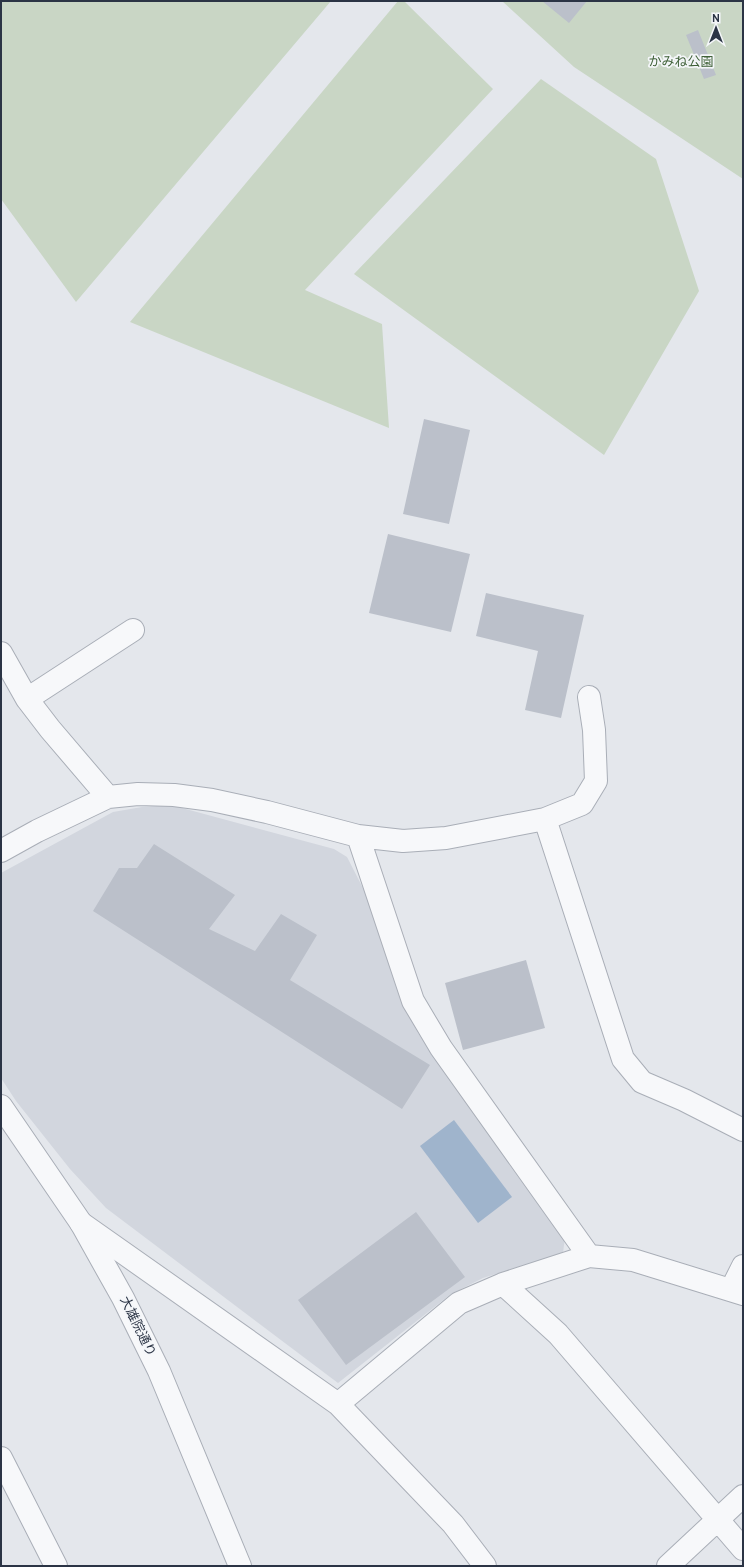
<svg xmlns="http://www.w3.org/2000/svg" width="744" height="1567" viewBox="0 0 744 1567" font-family="Overpass,'Noto Sans JP',sans-serif">
<style>
.built{fill:#d2d6de}
.green{fill:#c9d6c5}
.water{fill:#9fb4cc}
.building{fill:#bbc0ca}
.lines{fill:none;stroke-linecap:round;stroke-linejoin:round}
.minor-casing{stroke:#a9aeb7;stroke-width:24}
.tertiary-casing{stroke:#a9aeb7;stroke-width:24}
.minor{stroke:#f7f8fa;stroke-width:22}
.tertiary{stroke:#f7f8fa;stroke-width:22}
.labels{text-anchor:middle;dominant-baseline:central;stroke-width:3.5;stroke-linejoin:round;paint-order:stroke}
.park-label{font-size:13px;fill:#3f6138;stroke:#f4f6f9}
.street-label{font-size:13px;fill:#2b3445;stroke:#f4f6f9}
</style>
<rect width="100%" height="100%" fill="#e4e7ec"/>
<path class="built" d="M171,805l163,44 13,8 18,35 35,107 18,34 147,204 -2,16 -80,25 -32,16 -113,89 -232,-175 -36,-39 -54,-68 -15,-23v-205l112,-61 29,-5z"/>
<path class="green" d="M1,1h330l-255,301 -75,-103z
M398,1h6l89,88 -188,201 77,34 7,104 -259,-106z
M502,1h241v178l-169,-112z
M541,79l115,80 43,132 -95,164 -250,-181z"/>
<path class="water" d="M454,1120l58,77 -34,26 -58,-77z"/>
<path class="building" d="M542,1h45l-18,22z
M698,30l18,45 -12,4 -18,-44z
M424,419l46,11 -21,94 -46,-10z
M388,534l82,20 -19,78 -82,-19z
M486,593l98,22 -23,103 -36,-8 13,-59 -62,-15z
M154,844l81,51 -26,34 46,22 26,-37 36,21 -27,45 140,85 -28,44 -309,-198 26,-43h18z
M526,960l19,68 -82,22 -18,-67z
M416,1212l49,65 -119,88 -48,-65z"/>
<g class="lines">
<g class="minor-casing">
<path id="minor" d="M1,653l26,46 106,-69
M27,699l23,30 58,68
M545,819l78,240 19,23 42,18 59,30
M358,836l55,165 28,47 148,208
M1,851l36,-20 71,-34 30,-3 36,1 38,5 55,12 91,24 45,5 43,-3 99,-19 37,-15 14,-23 -2,-51 -5,-33
M81,1223l257,181 115,120 32,42
M503,1284l55,50 185,215
M731,1290l12,-24
M338,1404l121,-101 44,-19 86,-28 44,4 110,34
M1,1458l55,108
M668,1566l75,-70"/>
</g>
<g class="tertiary-casing">
<path id="tertiary" d="M1,1106l80,117 42,75 36,73 81,195"/>
</g>
<use href="#minor" class="minor"/>
<use href="#tertiary" class="tertiary"/>
</g>
<g class="labels">
<g class="park-label">
<text x="681" y="63">かみね公園</text>
</g>
<g class="street-label">
<text transform="translate(137 1327) rotate(64)">大雄院通り</text>
</g>
</g>
<rect width="744" height="1567" fill="none" stroke="#2b3445" stroke-width="4"/>
<g transform="translate(716 28)" stroke="#f4f6f9" stroke-width="3" paint-order="stroke">
<path d="M0-3L7 15L0 10L-7 15Z" fill="#2b3445"/>
<text y="-6" font-size="11" font-weight="bold" text-anchor="middle" fill="#2b3445">N</text>
</g>
</svg>
